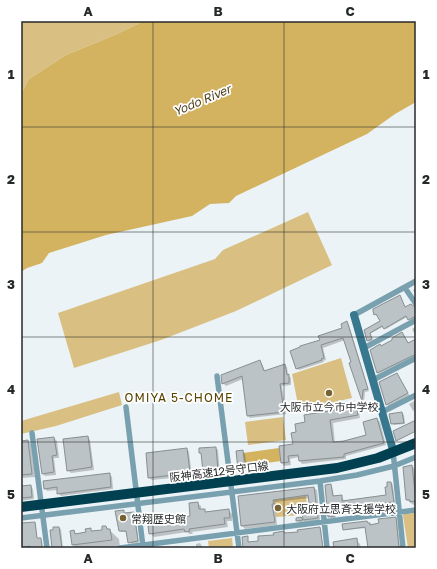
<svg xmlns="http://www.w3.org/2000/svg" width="437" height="569" viewBox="0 0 437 569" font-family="'Golos Text','Noto Sans JP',sans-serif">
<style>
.green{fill:#d9bf81}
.water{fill:#d4b360}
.shadow{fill:#0003}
.building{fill:#bcc3c6;stroke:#878f91}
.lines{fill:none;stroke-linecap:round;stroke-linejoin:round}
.street{stroke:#78a0af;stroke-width:5.5}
.secondary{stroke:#37788e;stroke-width:8}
.highway-bridge{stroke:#004051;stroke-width:10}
.grid{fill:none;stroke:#26292a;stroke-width:1;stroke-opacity:0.55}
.poi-dot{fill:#776332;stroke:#fff;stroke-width:1.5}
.labels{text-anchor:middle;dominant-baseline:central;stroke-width:3.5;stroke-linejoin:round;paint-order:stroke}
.poi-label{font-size:11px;fill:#26292a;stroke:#fff;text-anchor:start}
.street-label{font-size:11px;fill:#26292a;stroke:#fff}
.water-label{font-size:12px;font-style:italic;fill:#4d3e1b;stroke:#fff}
.neighbourhood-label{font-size:12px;letter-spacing:1px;fill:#584301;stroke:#fff}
.neatline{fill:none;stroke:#26292a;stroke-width:1.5}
.grid-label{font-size:13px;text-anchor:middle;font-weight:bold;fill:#26292a}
</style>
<rect width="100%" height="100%" fill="#ebf3f6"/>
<path class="green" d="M21,21h123l-29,14 -49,20 -37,24 -8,15z
M308,212l24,53 -96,46 -75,29 -87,28 -16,-55 157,-54 8,-9z
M341,358l11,40 -53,12 -7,-36z
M119,392l3,13 -66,21 -35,8v-13z
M283,417l3,23 -38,5 -3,-23z
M306,496l1,11 -8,1 1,7 -24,2 -2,-17z
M416,513v34l-8,1 -5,-32 1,-2z
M232,538l1,10h-24l-1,-7z"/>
<path class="water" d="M144,21h272v81l-21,12 -28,20 -131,62 -7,7 -19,1 -18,12 -86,19 -57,18 -7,10 -15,5 -6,4v-178l8,-15 37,-24 49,-20z
M279,448l2,13 -36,5 -2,-13z"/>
<path class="shadow" d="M416,288v7l-3,-5z
M405,308l11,1v8l-6,3 -3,-3 -21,12 -2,-3 -14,8 3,6 -4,2 -1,-1 -3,-11 16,-9 -3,-7h-3z
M347,323l2,2 20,66 -4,1 -1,10 -13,-38 1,-1 -7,-23 -22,8 3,12 -3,1 1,1 -25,8 -2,-2 24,-27 23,-12z
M416,326v11l-4,-8z
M403,334l6,10 7,-4v16l-38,18 -7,-24 10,-3z
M260,361l2,3 3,7 19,-6 3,2 1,8 3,3v7l-9,1 4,28 -36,4 -2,-2 -5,-37 -17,7 -3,-3z
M396,374l14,22 -20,11 -3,-2 -7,-23z
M416,400v9l-3,2 -4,-7z
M361,406l2,3v4l-4,-1 1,6 -27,5 2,20 32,-8 10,-16 3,3 6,23 -40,11v3l-44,5 -2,-3 -1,-4 -9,2 1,6 -7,1 -2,-3 -2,-16 14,-2 3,-12 9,-10 33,-13 2,1z
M402,413l2,2 1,9 -11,1 -2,-2z
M88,437l2,3 4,30 -23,3 -3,-3z
M54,438l3,3 2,17h-5l2,17 -11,1 -2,-2z
M28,441l3,3 4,33 -13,1 -1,-36z
M215,448l3,2 2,23 -13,1 -3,-2 -2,-17 -2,-2z
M187,449l2,3 3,24 -40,4 -3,-2z
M243,451l2,3 2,16 -6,1 -2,-3z
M412,466l4,4 -1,36 -8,-6 -3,-32z
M109,474l3,3 1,12 -52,7 -3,-3v-3l-11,1 -3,-3z
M391,483l2,2 2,18 -11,2 1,3 -50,6 1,4h-5l-2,-1 1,-32 2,2 2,10 7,-1 2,2 1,4 43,-6 1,-8z
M31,486l2,3 1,10 -13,2v-14z
M314,488l3,2 3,30 -20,3 -3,-2 3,-3 4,4 -1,-10 8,-1 -2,-13 -34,4 1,4h-1l2,19 -32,4 -3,-3 -3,-29z
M197,503l4,3v4h3l3,3 21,-3 4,4v7h-5l1,6 -36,5 1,2h-4l-2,-2 -33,5 -4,-4 35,-11 7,-5z
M123,511l2,3 9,-1 1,1 4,29 -8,1 -4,-12h-6l-1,-1z
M395,518l2,1 3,29h-31l-3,-20 -21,2 -1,-1 23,-7 4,3 9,-1z
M21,523h14l1,1 1,15 5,1 1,8h-22z
M106,527l13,12 1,9h-44l-3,-3 1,-14 3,4 10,-2 3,-4 3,3 10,-1z
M54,528h5l2,1 2,19h-10z
M320,528l1,1 2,19h-79l3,-11 2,6 10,-1 25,-10 1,2 14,-1 -1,-3z
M356,540l4,4 1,4h-26z
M200,543l3,5h-7v-4z
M179,546l2,2h-19z"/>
<path class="building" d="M400,295l5,12 6,-3 5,4v8l-8,4 -2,-4 -22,13 -2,-3 -12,7 2,6 -5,2 -3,-11 16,-9 -4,-7 -2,1 -1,-4v-2z
M347,321l21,68 -5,1 -1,11 -13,-38 2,-1 -8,-24 -22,7 3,13 -3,1 1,1 -26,9 -6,-18 10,-4v-1l20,-6 -2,-4 24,-8 -1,-4z
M402,332l6,11 8,-4v15l-39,19 -7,-23 10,-6 1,2 11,-6v-2z
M260,360l4,11 21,-7 2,11 2,-1v9l-9,1 4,28 -37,4 -5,-40 -20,8 -1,-9z
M397,373l11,20 -22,12 -7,-23z
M361,405v5h-4l1,5 -28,5 3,22 11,-1 22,-6 -3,-13 14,-4 7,25 -40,11v3l-45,4 -1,-6 -10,1 1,6 -8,1 -2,-17 14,-2 -2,-11 5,-1 -1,-8 10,-2 -1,-7 36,-6v2z
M402,412l2,11 -13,1 -2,-10z
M416,420v11l-20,10 -3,-10z
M88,436l4,31 -25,4 -4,-32z
M54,437l3,18 -5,1 2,16 -12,2 -5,-35z
M28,440l4,34 -11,1v-34z
M216,447l2,24 -15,1 -2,-19h-2v-5z
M187,448l3,25 -42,5 -2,-25z
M243,450l2,18 -7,1 -2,-18z
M412,465l4,36 -6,1v-2h-4l-3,-33z
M110,473l1,14 -54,7v-7l-13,2 -1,-8z
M387,482h4l3,20 -11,1v3l-49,7 1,3 -7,1 -3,-32 6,-1 2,12 9,-1v6l44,-6 -1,-8h2z
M31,485l1,12 -11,1v-12z
M314,487l4,31 -22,3v-3l5,-1 2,3 -1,-9 8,-1 -2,-15 -35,5 1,4h-2l3,18 -34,4 -3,-30z
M198,502l1,7h6v3l24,-3 1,9h-6l1,6 -36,5 1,2 -5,1 -1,-3 -35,5 -1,-8 36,-5 -1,-4 7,-1 -1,-13z
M124,510v3l10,-1 4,29 -10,2 -2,-12h-7l-4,-20z
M396,517l3,31h-31l-3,-21 -22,3 -1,-6 25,-3 1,2h2v2l9,-2 -1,-4z
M35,522l2,16h4l1,10h-12v-2l-9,2v-25z
M102,526h4l1,3h3l2,11 -40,5 -2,-14 4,-1 1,4 11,-2 -1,-3 6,-1v3l11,-1z
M53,527h6l3,21h-10l-2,-18h3z
M320,527l3,21h-80l-1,-11 6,-1v6l10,-1v-5l16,-1 -1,-2 11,-2v2l14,-1 -1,-2z
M357,538l1,10h-24l-1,-6z"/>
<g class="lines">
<path class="street" d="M405,288l11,16
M354,315l62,-34
M364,348l52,-28
M217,376l22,172
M373,380l43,-22
M126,407l17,140
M382,412l34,-17
M32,433l15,115
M393,451l10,97
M320,481l7,67
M21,518l299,-37 37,-6 37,-9 22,-9
M120,548l296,-38"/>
<path class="secondary" d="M354,315l39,135"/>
<path class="highway-bridge" d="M21,507l316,-39 41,-10 38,-15"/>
</g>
<path class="grid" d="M153,21v527M284,21v527M21,127h395M21,232h395M21,337h395M21,442h395"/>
<g class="poi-dot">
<circle cx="329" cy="393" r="4"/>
<circle cx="278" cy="508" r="4"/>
<circle cx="123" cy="518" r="4"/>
</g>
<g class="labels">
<g class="poi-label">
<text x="329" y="406" text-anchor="middle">大阪市立今市中学校</text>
<text x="286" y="508">大阪府立思斉支援学校</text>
<text x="131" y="518">常翔歴史館</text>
</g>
<g class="street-label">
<text transform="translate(219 471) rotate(-7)">阪神高速12号守口線</text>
</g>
<g class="water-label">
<text transform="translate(202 100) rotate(-23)">Yodo River</text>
</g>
<g class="neighbourhood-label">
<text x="179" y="397">OMIYA 5-CHOME</text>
</g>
</g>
<rect width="437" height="569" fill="none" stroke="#ffffff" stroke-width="44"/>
<rect x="22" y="22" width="393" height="525" class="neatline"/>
<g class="grid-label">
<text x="88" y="16">A</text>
<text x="218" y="16">B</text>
<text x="350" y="16">C</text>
<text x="11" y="79">1</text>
<text x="426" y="79">1</text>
<text x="11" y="184">2</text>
<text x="426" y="184">2</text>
<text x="11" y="289">3</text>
<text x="426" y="289">3</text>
<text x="11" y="394">4</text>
<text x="426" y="394">4</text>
<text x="11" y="499">5</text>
<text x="426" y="499">5</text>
<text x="88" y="563">A</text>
<text x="218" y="563">B</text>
<text x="350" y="563">C</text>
</g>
</svg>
